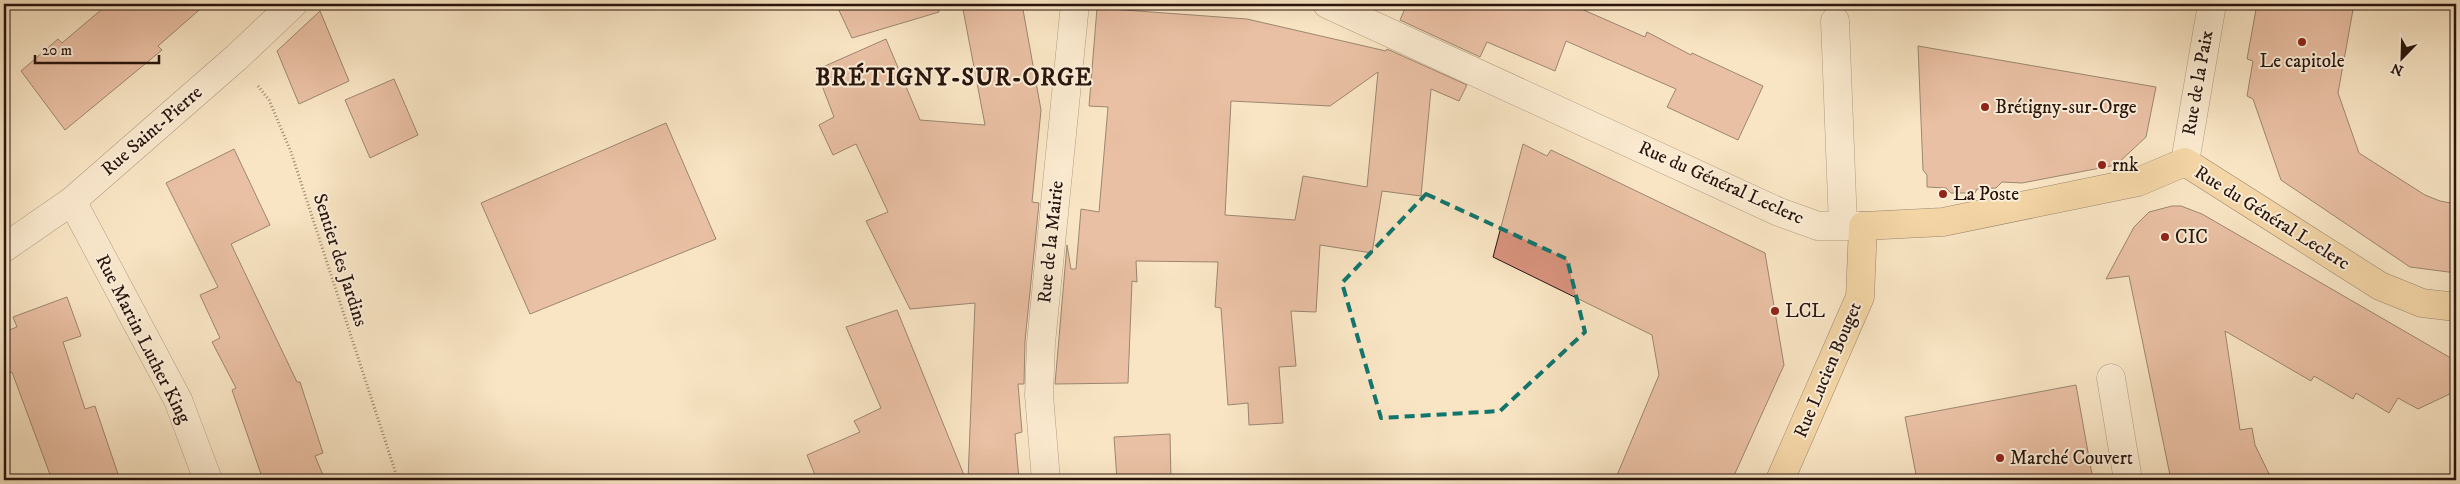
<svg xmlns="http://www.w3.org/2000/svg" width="2460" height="484" viewBox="0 0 2460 484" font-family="'IM FELL DW Pica',serif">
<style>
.building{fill:#d8927d;stroke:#28140c;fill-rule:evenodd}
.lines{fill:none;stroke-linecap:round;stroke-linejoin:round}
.minor-casing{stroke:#5c483a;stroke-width:29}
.major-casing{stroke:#28140c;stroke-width:29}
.path{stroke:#28140c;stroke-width:3;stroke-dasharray:1 2.5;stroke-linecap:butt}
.minor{stroke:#fbeed9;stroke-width:28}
.major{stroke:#ecc282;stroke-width:28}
.marked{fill:none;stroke:#0f766e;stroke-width:4;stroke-dasharray:10 6;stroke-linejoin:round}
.poi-dot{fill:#8f2418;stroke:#fbeed9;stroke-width:2}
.labels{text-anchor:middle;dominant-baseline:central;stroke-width:4;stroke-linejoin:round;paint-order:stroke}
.poi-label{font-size:19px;fill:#28140c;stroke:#fbeed9;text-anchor:start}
.street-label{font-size:19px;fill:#28140c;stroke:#fbeed9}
.district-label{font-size:24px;font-weight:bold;letter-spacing:1px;fill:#28140c;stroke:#fbeed9}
</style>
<rect width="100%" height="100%" fill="#f9e5c4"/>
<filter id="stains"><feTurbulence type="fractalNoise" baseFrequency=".004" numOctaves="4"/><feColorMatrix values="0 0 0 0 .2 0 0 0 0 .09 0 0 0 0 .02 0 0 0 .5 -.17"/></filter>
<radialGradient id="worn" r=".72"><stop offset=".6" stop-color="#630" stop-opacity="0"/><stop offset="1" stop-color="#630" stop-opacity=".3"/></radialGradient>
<path class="building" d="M108,4h98l-48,42 4,4 -97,80 -44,-59 37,-32 4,4z
M836,4h101l2,8 -87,26z
M962,4h60l19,106 -9,92 7,1 -14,138 -1,43h-6l4,48 -7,2 4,46h-51l7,-177 -65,6 -44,-88 22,-9 -32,-68 -23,11 -14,-30 15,-8 -18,-47 70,-31 34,81 65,5z
M1407,4h163l75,33 2,-5 44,23 1,-2 71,33 -25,54 -71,-33 9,-18 -110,-48 -11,30 -68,-29 -7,15 -80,-37z
M2257,4h97l-16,89 21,60 66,42 15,6 16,3v69l-46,-6 -129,-87 -28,-81 -6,-3 6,-35 -6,-2z
M1097,8l150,11 139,32 1,-2 80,36 -8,16 -28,-12 -10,107 -39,-5 -10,62 -52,-8 -4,67 -25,-1 5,55 -17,1 4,56 -34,2 -1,-22 -20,2 -7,-97 -6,-1 3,-45 -82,-1 1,21 -5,-1 -4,102 -73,1 12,-139 4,24h5l5,-60 18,3 9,-105 -19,-1zM1378,72l-11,115 -64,-11 -8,44 -70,-5 6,-114 99,5z
M320,11l29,70 -50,23 -22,-53z
M1918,46l238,41 -10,50 -30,28 -94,18 -20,-1 -6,6 -19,1 -2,4h-24l-5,-5 -19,-1v-12l-4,-5z
M394,79l24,56 -48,23 -25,-58z
M666,123l50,116 -186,75 -49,-111z
M1523,144l24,12 4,-6 214,103 19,112 -52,115h-117l44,-105 -7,-40 -159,-78z
M234,149l36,76 -39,19 66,138h3l23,71 -8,3 10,24h-62l-31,-90 4,-2 -24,-46 8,-4 -20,-43 18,-8 -52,-104z
M2172,206h9l21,8 254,147v30l-38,18 -20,-11 -9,15 -33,-20 -3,6 -39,-23 -3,5 -86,-50 15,99 12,-2 3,17 17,35h-101l-42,-204 -23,3 28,-52 15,-15z
M67,297l14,39 -18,6 22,67 10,-3 25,74h-68l-40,-108 -8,3v-43l13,-5 -4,-10z
M897,310l69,170h-149l-10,-25 53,-23 -6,-11 27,-13 -35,-81z
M2076,385l17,95h-176l-12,-63z
M1170,434l1,46h-54l-3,-43z"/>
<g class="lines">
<g class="minor-casing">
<path id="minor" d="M1327,4l452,208 39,14h45
M1835,21l8,204
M2185,162l27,-158
M72,201l106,199 30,80
M4,248l68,-47 165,-144 56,-53
M2111,378l17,102
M1046,480l-7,-85 2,-52 34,-339"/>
</g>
<g class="major-casing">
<path id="major" d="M1780,480l80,-183 3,-71 80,-4 195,-40 47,-20 195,124 42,17 34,4"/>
</g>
<path class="path" d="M258,86l11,14 22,52 107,328"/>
<use href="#minor" class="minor"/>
<use href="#major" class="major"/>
</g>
<path d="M0 0H2460V484H0ZM1426,194l141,65 18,73 -85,79 -119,7 -39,-135z" fill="#f9e5c4" fill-opacity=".55" fill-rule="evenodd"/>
<path class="marked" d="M1426,194l141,65 18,73 -85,79 -119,7 -39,-135z"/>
<g class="poi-dot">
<circle cx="2302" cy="42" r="5"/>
<circle cx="1985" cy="107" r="5"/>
<circle cx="2102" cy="165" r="5"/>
<circle cx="1943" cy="194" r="5"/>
<circle cx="2165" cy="237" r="5"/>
<circle cx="1775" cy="311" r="5"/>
<circle cx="2000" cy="458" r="5"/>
</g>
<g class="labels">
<g class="poi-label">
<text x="2302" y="61" text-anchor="middle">Le capitole</text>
<text x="1995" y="107">Brétigny-sur-Orge</text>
<text x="2112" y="165">rnk</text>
<text x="1953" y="194">La Poste</text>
<text x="2175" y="237">CIC</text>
<text x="1785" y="311">LCL</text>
<text x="2010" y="458">Marché Couvert</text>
</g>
<g class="street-label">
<text transform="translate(2198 83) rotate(-80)">Rue de la Paix</text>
<text transform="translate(152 131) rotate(-41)">Rue Saint-Pierre</text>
<text transform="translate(1721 183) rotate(24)">Rue du Général Leclerc</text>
<text transform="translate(2272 218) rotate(32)">Rue du Général Leclerc</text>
<text transform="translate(1051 242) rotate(-84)">Rue de la Mairie</text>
<text transform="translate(340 260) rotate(72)">Sentier des Jardins</text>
<text transform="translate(143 339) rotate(63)">Rue Martin Luther King</text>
<text transform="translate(1828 370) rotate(-67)">Rue Lucien Bouget</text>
</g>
<g class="district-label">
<text x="954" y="78">BRÉTIGNY-SUR-ORGE</text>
</g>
</g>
<rect width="2460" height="484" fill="none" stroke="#f9e5c4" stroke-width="20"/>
<rect x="5" y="5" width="2450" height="474" fill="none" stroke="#28140c" stroke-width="2.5"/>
<rect x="10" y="10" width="2440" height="464" fill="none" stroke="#28140c"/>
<g transform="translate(2402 58) rotate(203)" stroke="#fbeed9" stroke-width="4" paint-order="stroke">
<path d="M0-4L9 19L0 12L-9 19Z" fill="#28140c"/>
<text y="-8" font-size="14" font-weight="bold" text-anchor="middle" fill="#28140c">N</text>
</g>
<path d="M35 55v8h124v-8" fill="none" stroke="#28140c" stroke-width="2.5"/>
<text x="42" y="55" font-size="15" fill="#28140c" stroke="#fbeed9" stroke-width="4" paint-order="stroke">20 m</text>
<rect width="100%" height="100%" filter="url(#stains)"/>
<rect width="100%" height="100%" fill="url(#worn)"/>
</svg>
